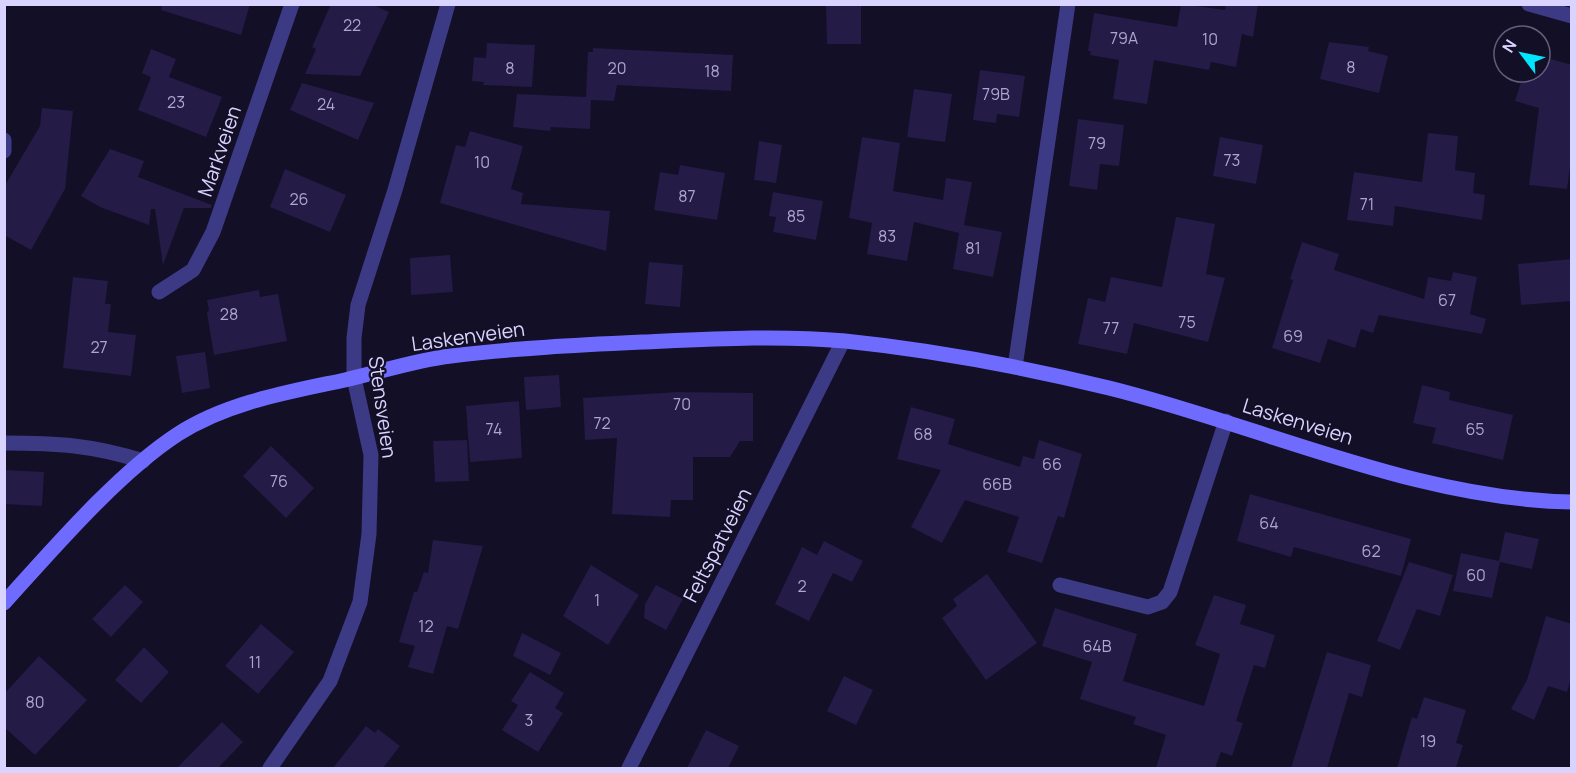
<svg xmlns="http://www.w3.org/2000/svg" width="1576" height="773" viewBox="0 0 1576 773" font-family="Manrope,sans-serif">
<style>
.building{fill:#241b47}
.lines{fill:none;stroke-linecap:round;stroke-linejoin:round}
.lane{stroke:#3d3a85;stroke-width:15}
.street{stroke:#3d3a85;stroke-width:15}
.secondary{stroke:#6f6bff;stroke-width:15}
.labels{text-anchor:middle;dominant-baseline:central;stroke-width:4.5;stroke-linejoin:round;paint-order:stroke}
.number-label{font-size:16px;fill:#aca6d1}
.street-label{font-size:20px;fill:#d9d4ff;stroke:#130f26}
</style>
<rect width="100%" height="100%" fill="#130f26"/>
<path class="building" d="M162,4h88l-9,31 -80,-25z
M331,4h40l18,8 -29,64 -55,-2 11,-25 -4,-2z
M1181,4l44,6 1,-6h32l-5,33 -11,-3 -6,33 -25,-5 -2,8 -55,-10 -7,44 -34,-5 6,-39 -29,-5 1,-4h-3l6,-38 83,14z
M861,5v39h-34l-1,-38z
M1329,42l40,5 -1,4 20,5 -9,37 -59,-14z
M487,43l48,2 -3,42 -49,-2 1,-3 -12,-1 2,-24 12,1z
M593,48l140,7 -2,36 -114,-6 -3,16 -23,-1 -1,29 -39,-2 -1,4 -37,-4 4,-33 69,3 2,-45h5z
M151,49l25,10 -7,18 53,20 -16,40 -68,-27 13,-33 -9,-4z
M1540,56l32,9v88l-5,36 -38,-4 10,-77 -24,-7 9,-29h16z
M980,70l45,6 -6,41 -22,-3 -1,9 -23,-3z
M302,83l72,20 -16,37 -68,-30z
M914,89l38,5 -7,48 -38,-5z
M42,108l31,3 -8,78 -34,61 -27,-15v-48l36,-61z
M1078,119l46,6 -5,41 -19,-2 -3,26 -28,-4z
M470,131l53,15 -12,43 12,4 -2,11 89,7 -4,40 -166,-48 16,-58 9,2z
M1428,133l30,3 -3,34 20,3 -2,20 12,2 -3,25 -87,-14 -2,20 -46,-6 7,-48 68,10z
M862,137l38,6 -7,48 50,9 3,-22 26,4 -8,43 38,7 -9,45 -40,-8 6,-36 -45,-11 -7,39 -40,-7 5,-31 -23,-5z
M1220,137l43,8 -7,39 -43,-8z
M759,141l23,4 -6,38 -22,-3z
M110,149l34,12 -6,16 74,28 -1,3h-27l-21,57 -8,-56h-4l-2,16 -49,-18 -19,-11z
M680,165l45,8 -8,47 -63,-10 6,-38 18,3z
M285,169l61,26 -16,37 -60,-25z
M773,192l50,9 -7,39 -43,-8 3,-15 -7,-1z
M1176,217l39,7 -9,50 19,4 -17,64 -74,-19 -7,31 -49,-10 10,-46 17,4 6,-25 51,10z
M1302,242l37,12 -5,16 90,29 4,-22 23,4 2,-9 24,5 -7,37 16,5 -4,15 -103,-19 -6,18 -12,-4 -6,19 -27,-9 -8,24 -48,-15 21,-68 -3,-1z
M450,255l3,37 -42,3 -1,-37z
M1572,259v42l-51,4 -3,-41z
M649,262l34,3 -3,42 -35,-3z
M73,277l35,4 -3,23h6l-3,28 28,3 -5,41 -68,-8z
M259,290l1,7 18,-3 9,47 -73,14 -7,-42 2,-3 -2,-10z
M205,352l5,36 -28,5 -6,-37z
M559,375l2,32 -35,3 -2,-33z
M1422,385l28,7 -1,8 64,15 -10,45 -71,-17 4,-15 -23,-5z
M678,392l75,1v48h-13l-10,16h-37v43h-22l-1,17 -58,-3 5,-76 -32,2 -2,-42z
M519,401l3,57 -52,4 -4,-56z
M911,407l44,12 -7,25 72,23 3,-11 11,3 5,-19 43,14 -18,64 -6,-2 -16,47 -35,-11 12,-35 -54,-17 -23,43 -31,-16 30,-57 -44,-11z
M467,440l2,41 -34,1 -2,-41z
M271,446l43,42 -28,30 -43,-42z
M4,470l40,2 -2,34 -38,-2z
M1250,494l161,45 -10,37 -107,-29 -3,10 -54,-16z
M1505,532l34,7 -7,30 -32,-7 -8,36 -39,-7 8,-38 38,8z
M433,540l50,6 -25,83 -11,-3 -14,48 -25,-7 7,-21 -16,-4 15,-50h3l7,-20 4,1z
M824,541l39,20 -11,21 -19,-9 -24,48 -34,-17 27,-57 15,8z
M1409,562l44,13 -13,41 -23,-7 -17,41 -23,-9z
M591,565l48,30 -31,50 -45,-29z
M987,574l50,69 -51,37 -44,-62 15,-12 -4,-7z
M125,585l18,17 -32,35 -19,-18z
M656,585l27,14 -17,31 -22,-12 1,-14z
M1214,595l32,10 -6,19 35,11 -10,33 -11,-3 -18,56 7,2 -11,33 -11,-4 -6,16h-59l10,-33 -33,-11 3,-7 -56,-18 12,-37 -50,-16 13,-38 82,26 -14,47 81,25 16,-52 -25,-9z
M1546,616l26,8v51l-5,17 -19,-6 -14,34 -23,-11 16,-29z
M261,624l33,28 -36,42 -33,-28z
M522,633l39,20 -11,22 -37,-19z
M144,647l25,25 -28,31 -26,-23z
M1327,652l44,13 -9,32 -13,-4 -22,75h-36z
M39,656l48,44 -52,55 -31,-28v-33z
M530,672l34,21 -9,15 8,5 -25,39 -36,-22 16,-25 -7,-4z
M844,676l29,14 -17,35 -29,-14z
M1424,697l42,13 -10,33 7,2 -7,23h-59l15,-51 5,2z
M222,722l21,20 -25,26h-41z
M366,726l9,7 3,-4 22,17 -17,22h-50z
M706,730l33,16 -11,22h-41z"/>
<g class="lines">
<path class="lane" d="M4,140v11
M1060,585l88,22 14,-5 8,-10 56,-171"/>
<path class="street" d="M1529,4l43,12
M159,292l34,-22 20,-38 79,-228
M1015,367l53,-363
M4,443c53,0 88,2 139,18
M270,768l60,-87 30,-79 9,-68 2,-79 -17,-77v-40l4,-33 37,-115 53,-186
M629,768l214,-427"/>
<path class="secondary" d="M4,603c49,-54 114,-130 174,-169 50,-32 111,-42 167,-54 35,-8 71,-20 106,-24 64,-8 129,-11 193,-14 66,-3 134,-7 201,-1 88,9 178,26 264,47 150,37 308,112 463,114"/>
</g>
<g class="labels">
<g class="number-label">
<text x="352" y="25">22</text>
<text x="1124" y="38">79A</text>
<text x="1210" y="39">10</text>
<text x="1351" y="67">8</text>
<text x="510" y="68">8</text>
<text x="617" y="68">20</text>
<text x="712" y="71">18</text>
<text x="996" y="94">79B</text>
<text x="176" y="102">23</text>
<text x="326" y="104">24</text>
<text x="1097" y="143">79</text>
<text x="1232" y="160">73</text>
<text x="482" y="162">10</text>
<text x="687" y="196">87</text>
<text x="299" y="199">26</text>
<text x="1367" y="204">71</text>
<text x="796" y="216">85</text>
<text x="887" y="236">83</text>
<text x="973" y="248">81</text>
<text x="1447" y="300">67</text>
<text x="229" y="314">28</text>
<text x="1187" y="322">75</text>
<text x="1111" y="328">77</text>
<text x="1293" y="336">69</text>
<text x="99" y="347">27</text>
<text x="682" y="404">70</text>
<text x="602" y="423">72</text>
<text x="494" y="429">74</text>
<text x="1475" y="429">65</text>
<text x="923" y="434">68</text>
<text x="1052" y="464">66</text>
<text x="279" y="481">76</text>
<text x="997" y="484">66B</text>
<text x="1269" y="523">64</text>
<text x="1371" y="551">62</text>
<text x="1476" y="575">60</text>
<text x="802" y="586">2</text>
<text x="597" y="600">1</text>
<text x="426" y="626">12</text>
<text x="1097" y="646">64B</text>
<text x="255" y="662">11</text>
<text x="35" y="702">80</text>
<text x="529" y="720">3</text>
<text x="1428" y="741">19</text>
</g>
<g class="street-label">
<text transform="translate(219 151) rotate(-71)">Markveien</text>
<text transform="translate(468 336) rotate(-8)">Laskenveien</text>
<text transform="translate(383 407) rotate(82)">Stensveien</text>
<text transform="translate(1298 421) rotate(17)">Laskenveien</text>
<text transform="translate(717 545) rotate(-63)">Feltspatveien</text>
</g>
</g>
<rect width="1576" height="773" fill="none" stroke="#d9d4ff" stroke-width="12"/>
<g transform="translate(1522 54) rotate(302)"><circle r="28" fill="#130f26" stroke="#625e7d" stroke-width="1.5"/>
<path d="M0-4.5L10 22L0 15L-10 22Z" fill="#00e5ff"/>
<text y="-9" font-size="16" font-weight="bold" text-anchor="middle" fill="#d9d4ff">N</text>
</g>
</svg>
